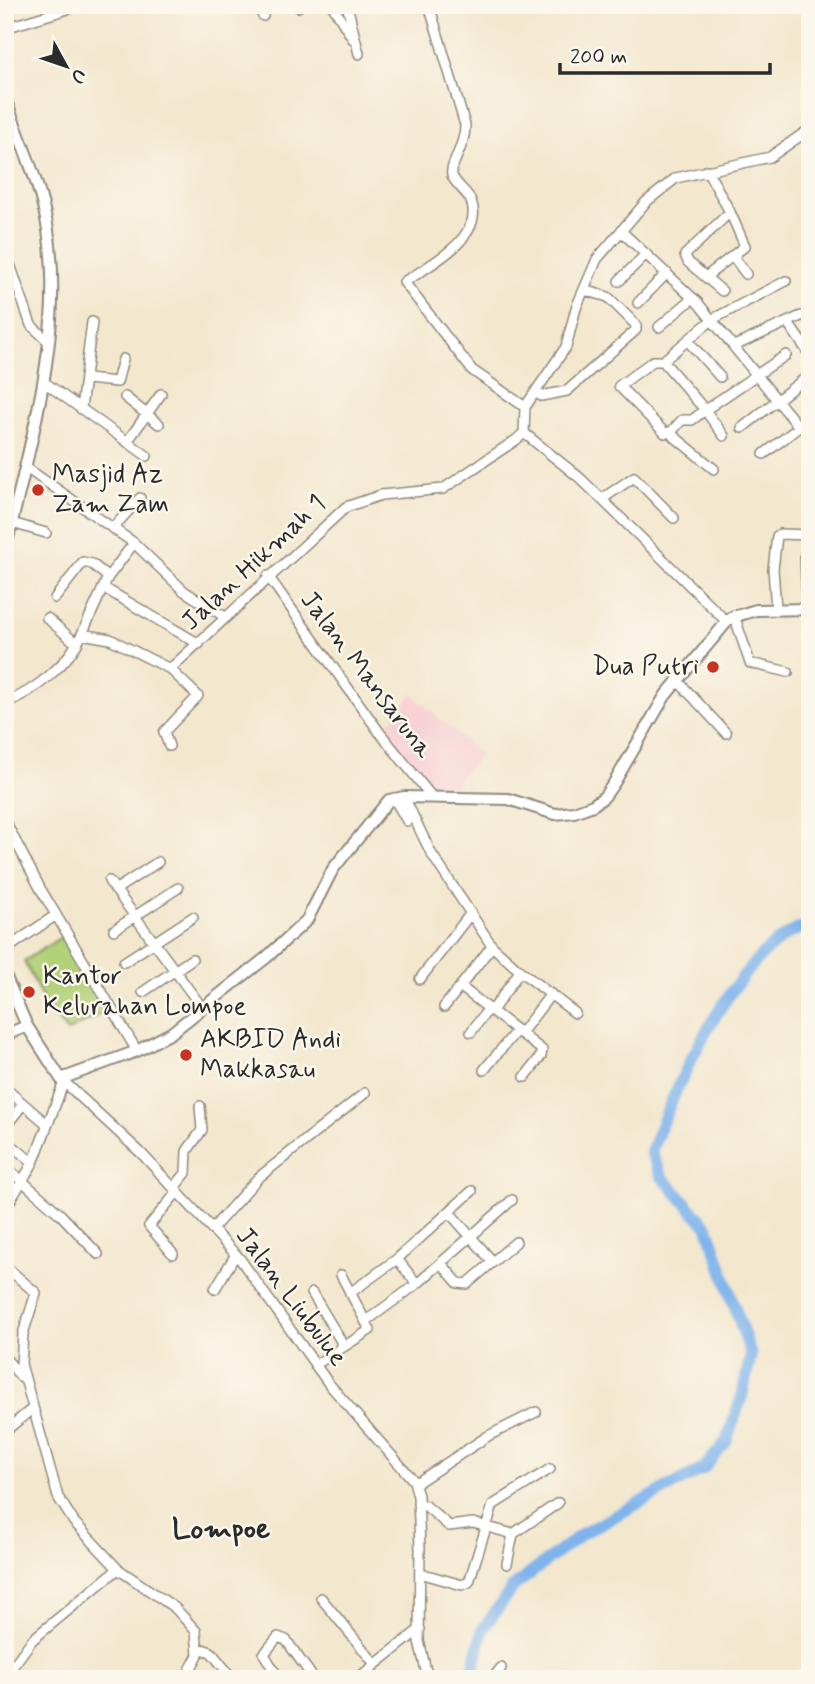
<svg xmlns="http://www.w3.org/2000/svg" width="815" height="1684" viewBox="0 0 815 1684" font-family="Mynerve,sans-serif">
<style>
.built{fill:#f7cfd3}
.grass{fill:#b2d178;stroke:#6e7e52;stroke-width:2}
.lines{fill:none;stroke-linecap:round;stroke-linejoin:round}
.river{stroke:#7eb3ec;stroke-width:12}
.minor-casing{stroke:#8f897c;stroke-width:12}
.tertiary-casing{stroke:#8f897c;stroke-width:14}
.minor{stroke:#fff;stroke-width:9}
.tertiary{stroke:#fff;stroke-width:10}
.poi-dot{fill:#c8321e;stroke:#fbf7ec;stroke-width:2.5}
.labels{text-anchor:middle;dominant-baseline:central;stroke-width:5;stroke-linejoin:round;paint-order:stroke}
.poi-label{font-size:26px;fill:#2b2b2b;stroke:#fbf7ec;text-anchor:start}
.street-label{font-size:26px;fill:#2b2b2b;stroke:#fbf7ec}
.quarter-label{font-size:30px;font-weight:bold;fill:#2b2b2b;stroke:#fbf7ec}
</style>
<rect width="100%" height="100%" fill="#fbf7ec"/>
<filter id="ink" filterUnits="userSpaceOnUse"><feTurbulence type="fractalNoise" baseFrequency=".0143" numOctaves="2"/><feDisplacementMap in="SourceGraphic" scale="14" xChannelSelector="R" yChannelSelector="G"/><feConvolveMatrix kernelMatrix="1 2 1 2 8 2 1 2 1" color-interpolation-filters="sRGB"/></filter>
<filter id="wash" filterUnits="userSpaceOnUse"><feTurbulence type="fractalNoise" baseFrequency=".00686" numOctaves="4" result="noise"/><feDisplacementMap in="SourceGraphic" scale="28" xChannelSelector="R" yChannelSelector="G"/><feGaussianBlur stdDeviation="1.57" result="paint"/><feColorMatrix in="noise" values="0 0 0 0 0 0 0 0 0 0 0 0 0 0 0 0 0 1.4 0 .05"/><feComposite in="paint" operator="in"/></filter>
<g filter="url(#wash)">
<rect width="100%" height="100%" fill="#f3e7cd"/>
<path class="built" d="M412,694l69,61 -21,22 -5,17 -21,-4 -50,-60z"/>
<path class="grass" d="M63,936l47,73 -43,23 -23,-30 -20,-41z"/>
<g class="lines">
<path class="river" d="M471,1679l12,-50 30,-42 70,-54 120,-64 23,-27 16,-46 9,-41 -43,-128 -46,-50 -11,-25c23,-64 88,-210 159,-227"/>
</g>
</g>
<g filter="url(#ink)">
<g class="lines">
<g class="minor-casing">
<path id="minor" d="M257,5l6,11
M297,5l1,2
M332,5l21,34
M347,5l12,49
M429,5l36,120c1,20 -16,41 -13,50 3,10 15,16 19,26 15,36 -44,66 -67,81l68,88 53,37
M5,28l76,-23
M707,170l23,42
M621,231l77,72 101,124 11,-8
M6,253l25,72 17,16
M733,256l13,18
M707,276l38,-30 -15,-34 -45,43 3,7 34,29
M619,281l27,-27
M638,303l29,-30
M788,323l22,32
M659,327l34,-29
M688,341l32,36
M734,346l67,-30
M663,361l42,49 81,-55
M86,379l31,3 6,-23
M44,382l103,74
M536,392l5,4 26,-5 69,-61v-5l-28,-28 -24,-7
M125,397l34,27
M81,409l11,-87
M742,428l62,-49
M524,433l56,45 146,143
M670,433l44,36
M724,436l-19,-26 -13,10h-10l-10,11 -7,2 -46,-47 34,-25h10l50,-42 73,-38
M127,442l34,-48
M764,454l35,-27
M25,467l109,76 50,48 41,26
M602,499l32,-22 40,41
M12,523l34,10
M113,528l27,-30
M805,554l2,55
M268,576l112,157 52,64
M104,588l95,56
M55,598l28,-36 9,2 16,13
M776,609l-3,-40 4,-33 3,-2 30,1
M734,615l16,48 38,9
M47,618l30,26
M82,634l26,-57 26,-34
M677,680l49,53
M5,703c30,-12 64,-39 77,-69l28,5 60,30 176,-162 35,-12 62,-6 73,-49 8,-7 1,-26 41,-60 10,-39 21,-49 49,-57 30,-24 94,-21 40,-28
M169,746l-5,-14 34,-36 -28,-27
M404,797l27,56 61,93 -48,61
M394,798l13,23
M5,821l35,67 97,163
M109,881l94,128
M115,890l43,-28
M114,930l64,-42
M5,950l51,-35
M124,962l69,-45
M520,971l55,42
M420,979l51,-66
M461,987l81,63 -1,6 -16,21
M143,992l49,-33
M492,1011l28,-40 -28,-25
M471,1032l18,-24
M521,1033l30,-39
M484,1070l33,-40
M61,1079l80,74 99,106 89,125 85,97 4,15 2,52 -1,93 9,38
M5,1088l42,36
M5,1127l18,-23
M5,1151l9,-4 19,16
M5,1166l56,49 37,39
M174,1188l12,-15 1,-22 15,-21 -2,-24
M5,1209l28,-46 31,-81
M449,1212l44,50
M213,1228l45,-50 107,-85
M173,1254l-24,-28 29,-35
M397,1259l20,25
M441,1263l17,20 9,1 49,-42
M5,1266l31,27 -13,41 -2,30 37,133 16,25 44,47 57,39 21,23 2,24 -13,24
M215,1289l21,-35
M312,1293l32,53
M350,1293l47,-34 75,-68
M366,1321l51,-37 95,-84
M5,1358l17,20
M315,1365l55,-35 -29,-55
M5,1431l27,-22
M415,1484l73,-48 48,-24
M418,1504l8,2 23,20 24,-3 40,11
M507,1564l6,-30 45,-31
M420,1573l42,12 7,-3 24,-77 57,-36
M321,1598l54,66
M5,1628l2,-2
M199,1648l12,4 22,27
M5,1677l27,-37 86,-71
M279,1679l-15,-25 14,-17 8,3 28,39
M357,1679l63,-50
M492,1679l9,-11"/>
</g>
<g class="tertiary-casing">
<path id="tertiary" d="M5,98c15,42 36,87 43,132 17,104 -20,221 -43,321
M5,975l22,51 34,53 76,-28 34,-18 96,-76 40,-37 26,-51 56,-69 15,-3 104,2 47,15 19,-2 19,-7 11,-8 10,-14 51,-87 65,-78 26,-8 54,-1
M5,1035l22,-9"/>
</g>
<use href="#minor" class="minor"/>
<use href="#tertiary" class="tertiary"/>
</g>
</g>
<g class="poi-dot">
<circle cx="38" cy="490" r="7"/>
<circle cx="713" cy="667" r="7"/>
<circle cx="29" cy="992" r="7"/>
<circle cx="186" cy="1055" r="7"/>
</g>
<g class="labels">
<g class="poi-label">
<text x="52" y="475">Masjid Az<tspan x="52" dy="30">Zam Zam</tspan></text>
<text x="699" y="667" text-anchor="end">Dua Putri</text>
<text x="43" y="977">Kantor<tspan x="43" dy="30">Kelurahan Lompoe</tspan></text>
<text x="200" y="1040">AKBID Andi<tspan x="200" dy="30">Makkasau</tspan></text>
</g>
<g class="street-label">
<text transform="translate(254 563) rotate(-43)">Jalan Hikmah 1</text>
<text transform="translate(366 675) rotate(53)">Jalan Mansaruna</text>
<text transform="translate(291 1297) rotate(53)">Jalan Liubulue</text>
</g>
<g class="quarter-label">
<text x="221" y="1529">Lompoe</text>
</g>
</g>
<rect width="815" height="1684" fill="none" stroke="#fbf7ec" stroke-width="28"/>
<g transform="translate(66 66) rotate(130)" stroke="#fbf7ec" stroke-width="5" paint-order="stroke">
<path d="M0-5L12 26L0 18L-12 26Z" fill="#2b2b2b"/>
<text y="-10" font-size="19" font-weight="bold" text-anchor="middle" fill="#2b2b2b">U</text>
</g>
<path d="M560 63v10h210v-10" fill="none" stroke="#2b2b2b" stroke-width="3.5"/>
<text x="570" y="63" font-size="21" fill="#2b2b2b" stroke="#fbf7ec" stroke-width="5" paint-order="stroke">200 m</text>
</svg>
